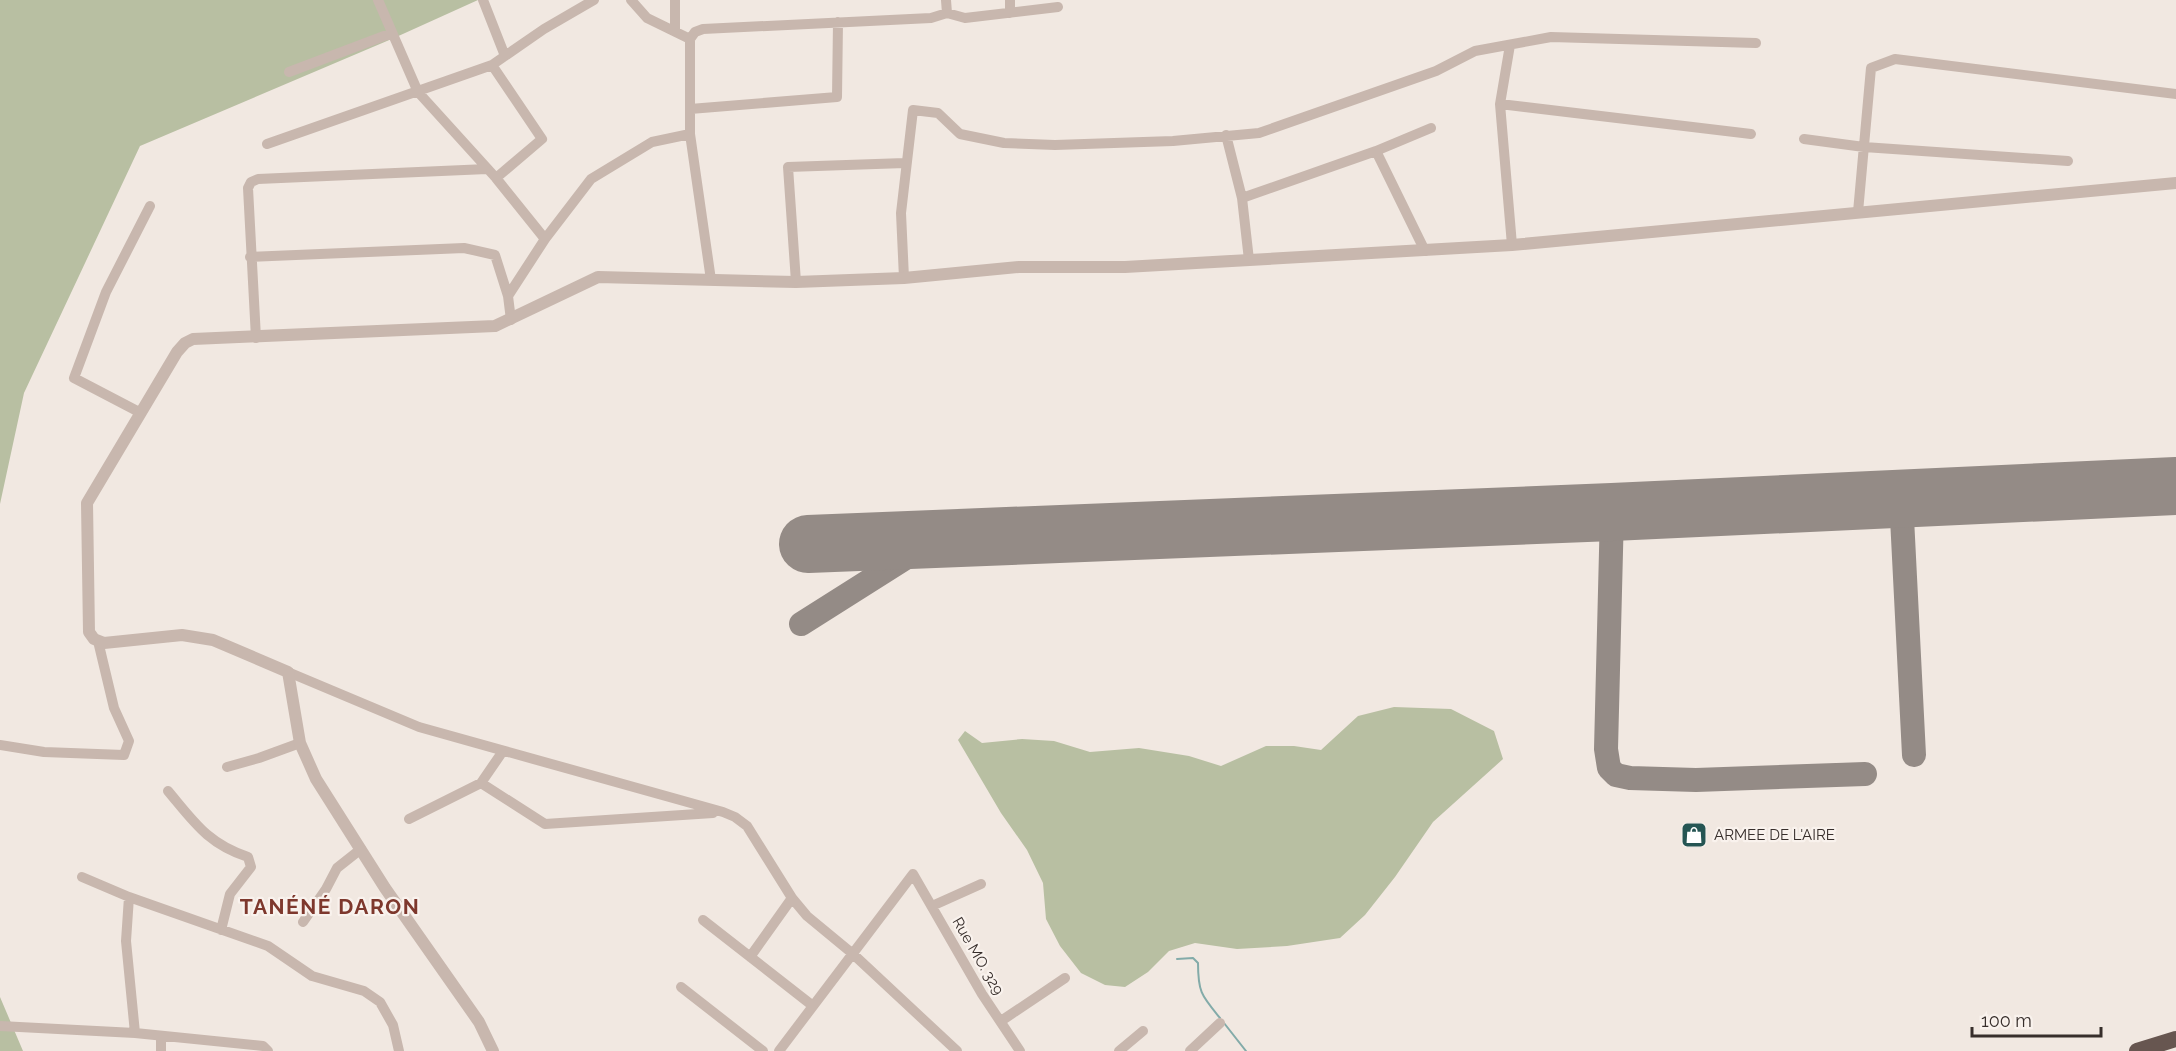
<svg xmlns="http://www.w3.org/2000/svg" width="2176" height="1051" viewBox="0 0 2176 1051" font-family="Raleway,sans-serif">
<style>
.green{fill:#b8bfa2}
.lines{fill:none;stroke-linecap:round;stroke-linejoin:round}
.stream{stroke:#83aba9;stroke-width:2}
.taxiway{stroke:#948b86;stroke-width:24}
.runway{stroke:#948b86;stroke-width:58}
.minor{stroke:#c8b7ae;stroke-width:10}
.tertiary{stroke:#c8b7ae;stroke-width:12}
.trunk{stroke:#675650;stroke-width:16}
.labels{text-anchor:middle;dominant-baseline:central;stroke-width:4.5;stroke-linejoin:round;paint-order:stroke}
.poi-label{font-size:15px;fill:#372e2b;stroke:#f9f2ed;text-anchor:start}
.street-label{font-size:15px;fill:#372e2b;stroke:#f9f2ed}
.district-label{font-size:21px;font-weight:bold;letter-spacing:1.5px;fill:#7e382d;stroke:#f9f2ed}
</style>
<rect width="100%" height="100%" fill="#f1e8e1"/>
<path class="green" d="M0,0h478l-84,38 -254,108 -116,247 -24,111z
M1394,707l57,2 43,22 9,28 -70,63 -38,55 -30,38 -25,23 -53,8 -50,3 -42,-6 -26,8 -21,21 -23,15 -20,-2 -24,-12 -21,-27 -14,-27 -3,-36 -16,-33 -26,-37 -43,-73 7,-9 17,12 40,-4 32,2 36,11 49,-4 50,8 32,10 45,-20h28l27,4 37,-34z
M0,985v12l23,54h-23z"/>
<g class="lines">
<path class="stream" d="M1177,959l16,-1 5,5c0,30 4,33 22,55
M1224,1023l22,28"/>
<path class="taxiway" d="M1901,498l13,257
M1612,512l-6,237 3,19 7,7 14,3 66,2 169,-6
M801,624l117,-74 10,-6 24,-6"/>
<path class="runway" d="M808,544l804,-32 564,-26"/>
<path class="minor" d="M378,0l40,92 78,86 49,61
M483,0l22,56
M631,0l16,18 43,21
M946,0l1,13
M1010,0v13
M675,31v-31
M1510,45l-10,59 251,30
M492,65l50,74 -46,39
M289,72l103,-39
M1500,104l12,141
M690,109l147,-12 1,-75
M1226,135l16,63 7,62
M1804,139l60,8 204,14
M267,144l225,-79 52,-36 50,-29
M1376,151l49,100
M1242,198l134,-47 55,-23
M1858,212l13,-144 24,-9 281,35
M250,257l214,-9 31,7 13,41
M904,278l-3,-65 12,-103 25,3 22,21 44,9 51,2 118,-4 86,-8 177,-62 39,-20 76,-14 205,6
M711,280l-21,-146v-95l5,-7 8,-3 228,-11 16,-5 18,5 93,-11
M796,282l-8,-115 117,-4
M511,320l-3,-24 37,-57 46,-60 61,-37 38,-8
M256,338l-8,-150 3,-6 7,-3 229,-10
M141,413l-67,-35 32,-86 44,-86
M288,672l131,55 304,85 12,5 12,9 45,72 15,18 46,38 104,97
M0,745l44,7 80,3 5,-14 -15,-33 -16,-67
M227,767l32,-9 41,-15
M481,783l64,41 168,-11
M168,791c26,31 40,53 80,66l3,10 -21,27 -9,36
M409,819l72,-36 22,-32
M82,877l47,20 139,49 44,30 52,15 16,11 13,23 6,26
M129,897l-3,44 9,92
M932,906l49,-22
M703,920l110,86
M303,922l23,-33 11,-21 24,-19
M750,957l42,-59
M681,987l82,64
M1001,1021l64,-43
M0,1026l135,7 128,13 5,5
M161,1051v-15
M779,1051l134,-177 69,120 38,57
M1119,1051l24,-20
M1190,1051l30,-28"/>
<path class="tertiary" d="M493,1051l-14,-29 -94,-134 -69,-109 -16,-36 -12,-71 -75,-32 -31,-5 -78,8 -10,-4 -5,-7 -2,-129 90,-151 8,-9 8,-4 302,-13 103,-49 198,5 108,-4 115,-11h106l387,-22 664,-62"/>
<path class="trunk" d="M2137,1051l39,-12"/>
</g>
<defs>
<g id="shop-square" transform="scale(1.35)"><rect x="-9" y="-9" width="18" height="18" rx="4" fill="#255553" stroke="#f9f2ed"/><path d="M-5-2.5h2.3a2.7 3.5 0 0 1 5.4 0H5L5.5 6h-11ZM-1.5-2.5h3a1.5 2.3 0 0 0-3 0Z" fill="#fff"/></g>
</defs>
<g fill-rule="evenodd">
<use href="#shop-square" x="1694" y="835"/>
</g>
<g class="labels">
<g class="poi-label">
<text x="1714" y="835">ARMEE DE L'AIRE</text>
</g>
<g class="street-label">
<text transform="translate(978 956) rotate(60)">Rue MO. 329</text>
</g>
<g class="district-label">
<text x="330" y="906">TANÉNÉ DARON</text>
</g>
</g>
<path d="M1972 1027v9h129v-9" fill="none" stroke="#372e2b" stroke-width="3"/>
<text x="1981" y="1027" font-size="18" fill="#372e2b" stroke="#f9f2ed" stroke-width="4.5" paint-order="stroke">100 m</text>
</svg>
